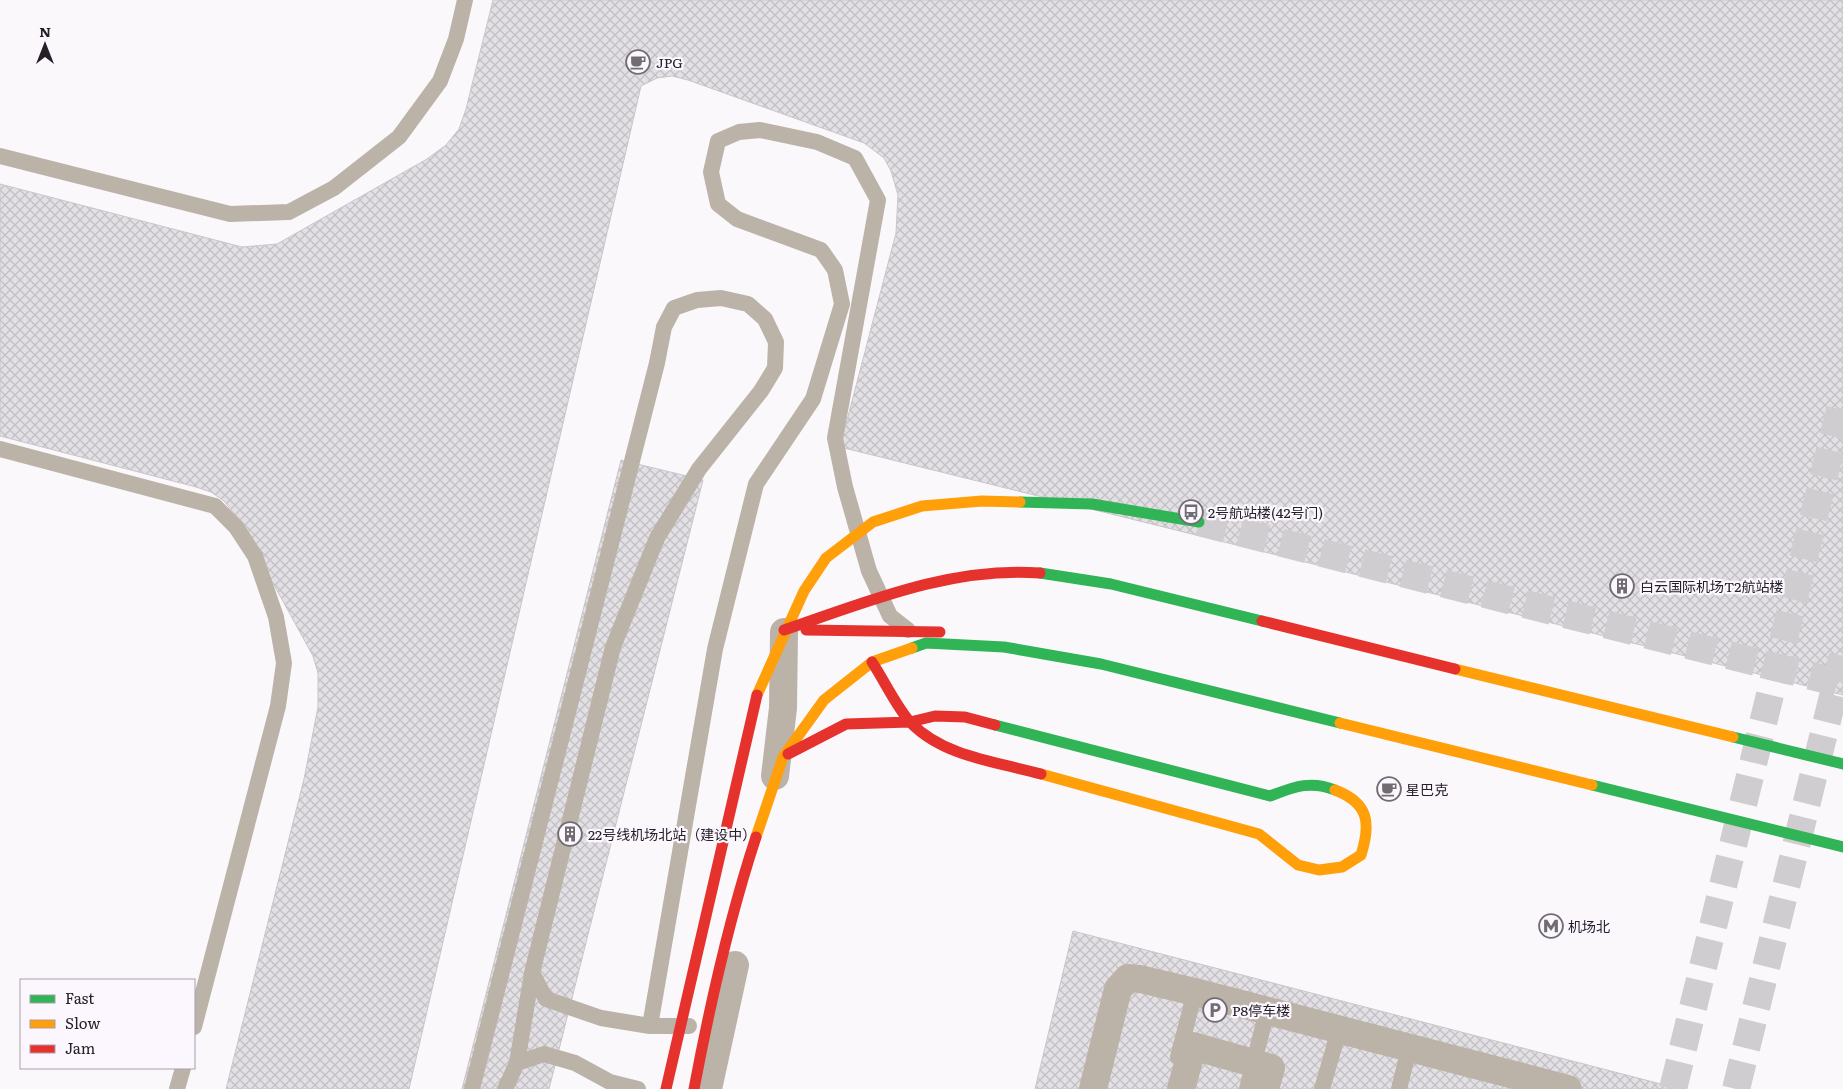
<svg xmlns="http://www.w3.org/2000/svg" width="1843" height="1089" viewBox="0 0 1843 1089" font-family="Literata,'Noto Sans SC',serif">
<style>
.building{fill:url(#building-cross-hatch);stroke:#c9c5ca}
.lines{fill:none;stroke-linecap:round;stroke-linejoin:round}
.secondary-tunnel{stroke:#d0cdd1;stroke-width:28;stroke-dasharray:28 14;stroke-linecap:butt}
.highway-tunnel{stroke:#d0cdd1;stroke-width:28;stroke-dasharray:28 14;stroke-linecap:butt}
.lane{stroke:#bbb3a7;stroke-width:16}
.street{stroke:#bbb3a7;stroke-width:28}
.fast{stroke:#30b455;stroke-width:11}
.slow{stroke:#ff9f0a;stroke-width:11}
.jam{stroke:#e5322d;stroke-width:11}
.labels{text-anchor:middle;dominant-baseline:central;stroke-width:4.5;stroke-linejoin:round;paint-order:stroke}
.poi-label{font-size:14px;fill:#252027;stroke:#fcf6fe;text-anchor:start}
</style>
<defs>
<pattern id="building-cross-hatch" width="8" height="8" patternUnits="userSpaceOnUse" patternTransform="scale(1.25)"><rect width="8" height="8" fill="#e3e0e5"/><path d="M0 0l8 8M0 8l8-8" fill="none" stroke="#c3c0c4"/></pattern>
</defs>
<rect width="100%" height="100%" fill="#fbf8fc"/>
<path class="building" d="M493,0h1350v695l-1003,-248 56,-214 2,-38 -7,-24 -7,-13 -20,-15 -176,-63 -16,-4 -15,2 -16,8 -232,1003h-183l78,-310 14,-72v-34l-5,-17 -77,-140 -12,-15 -13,-9 -15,-5 -196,-51v-252l242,63 35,-3 150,-85 19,-14 13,-16 7,-20z
M621,460l82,20 -154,609h-87z
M1073,931l607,158h-645z"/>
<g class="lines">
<path class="secondary-tunnel" d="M1199,522l644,162"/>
<path class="highway-tunnel" d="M1673,1089l170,-691
M1736,1089l107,-433"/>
<path class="lane" d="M0,156l230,58 59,-2 45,-24 65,-51 41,-56 16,-42 9,-39
M0,449l215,57 21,21 19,29 21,61 8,46 -6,43 -84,321
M650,1026l65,-377 41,-165 57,-85 29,-95 -7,-34 -14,-20 -84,-31 -19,-15 -7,-32 7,-31 21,-9 21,-2 57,12 38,16 23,42 -43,238 10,49 24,84 21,45 18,14
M1178,1057l17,-65
M517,1063l15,-90
M177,1089l6,-21
M472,1089l185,-726 7,-36 10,-19 23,-8 24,-2 27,6 17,15 11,23 -1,26 -14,23 -62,78 -42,69 -44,109 -81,326 14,26 55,19 49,8h39
M505,1089l12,-26 27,-9 31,9 35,19 28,7
M1247,1089l20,-78
M1322,1089l17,-59
M1399,1089l10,-40"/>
<path class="street" d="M775,776l8,-68 1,-76
M708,1089l27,-124
M1093,1089l25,-100 10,-11 12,1 55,13 373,97
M1181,1089l12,-43 78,22 -6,21"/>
<path class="fast" d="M1020,502l72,2 107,18
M1040,573l71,11 151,37
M912,648l14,-5 78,4 97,17 239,59
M995,725l275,71c24,-9 40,-16 65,-6
M1733,737l110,27
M1592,785l251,62"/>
<path class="slow" d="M1455,669l278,68
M757,695l47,-104 22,-33 47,-36 49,-16 60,-5 38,1
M1340,723l252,62
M1041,774l218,60 39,31 21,5 23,-3 19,-12c10,-32 8,-52 -26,-65
M756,837l27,-80 41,-57 48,-38 40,-14"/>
<path class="jam" d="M1262,621l193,48
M784,630c82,-28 168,-64 256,-57
M806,630l134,2
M872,662c12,18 25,46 39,61 33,34 87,39 130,51
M788,754l58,-30 64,-2 25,-6 30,1 30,8
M666,1089l91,-394
M694,1089c16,-85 35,-170 62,-252"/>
</g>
<defs>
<g id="cafe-ring" transform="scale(1.25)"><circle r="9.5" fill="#fcf6fe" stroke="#706c72" stroke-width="1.5"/><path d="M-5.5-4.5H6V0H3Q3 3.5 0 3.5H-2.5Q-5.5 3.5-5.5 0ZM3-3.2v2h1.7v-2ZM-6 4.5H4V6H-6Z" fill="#706c72"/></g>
<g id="bus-ring" transform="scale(1.25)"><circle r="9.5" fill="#fcf6fe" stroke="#706c72" stroke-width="1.5"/><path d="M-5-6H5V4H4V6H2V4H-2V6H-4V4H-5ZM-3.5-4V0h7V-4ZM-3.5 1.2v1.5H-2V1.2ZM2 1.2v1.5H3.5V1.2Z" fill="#706c72"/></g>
<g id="building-ring" transform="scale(1.25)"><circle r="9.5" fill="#fcf6fe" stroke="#706c72" stroke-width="1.5"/><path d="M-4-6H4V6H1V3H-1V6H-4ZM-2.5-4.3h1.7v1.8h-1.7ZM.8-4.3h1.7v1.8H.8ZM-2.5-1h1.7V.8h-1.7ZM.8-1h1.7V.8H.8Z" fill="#706c72"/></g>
<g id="metro-ring" transform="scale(1.25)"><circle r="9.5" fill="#fcf6fe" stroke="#706c72" stroke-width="1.5"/><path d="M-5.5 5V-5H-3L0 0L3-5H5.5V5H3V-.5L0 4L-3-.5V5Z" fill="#706c72"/></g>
<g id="parking-ring" transform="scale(1.25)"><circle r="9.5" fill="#fcf6fe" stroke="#706c72" stroke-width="1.5"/><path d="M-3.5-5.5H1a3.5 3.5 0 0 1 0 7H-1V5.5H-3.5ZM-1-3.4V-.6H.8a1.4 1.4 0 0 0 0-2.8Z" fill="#706c72"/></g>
</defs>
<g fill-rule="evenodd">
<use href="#cafe-ring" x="638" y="62"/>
<use href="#bus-ring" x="1191" y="512"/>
<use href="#building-ring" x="1622" y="586"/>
<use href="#cafe-ring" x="1389" y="789"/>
<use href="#building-ring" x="570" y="834"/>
<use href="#metro-ring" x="1551" y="926"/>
<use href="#parking-ring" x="1215" y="1010"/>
</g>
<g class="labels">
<g class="poi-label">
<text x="656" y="62">JPG</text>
<text x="1208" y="512">2号航站楼(42号门)</text>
<text x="1640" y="586">白云国际机场T2航站楼</text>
<text x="1406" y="789">星巴克</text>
<text x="588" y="834">22号线机场北站（建设中）</text>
<text x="1568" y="926">机场北</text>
<text x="1232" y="1010">P8停车楼</text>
</g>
</g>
<rect x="20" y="979" width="175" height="90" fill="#fcf6fe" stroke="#a6a0a8"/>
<rect x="30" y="995" width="25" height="8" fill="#30b455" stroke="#a6a0a8"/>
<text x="65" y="1004" font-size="15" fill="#252027">Fast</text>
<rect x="30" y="1020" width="25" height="8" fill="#ff9f0a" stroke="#a6a0a8"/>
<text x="65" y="1029" font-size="15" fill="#252027">Slow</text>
<rect x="30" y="1045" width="25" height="8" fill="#e5322d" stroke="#a6a0a8"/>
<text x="65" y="1054" font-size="15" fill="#252027">Jam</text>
<g transform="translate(45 45)" stroke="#fcf6fe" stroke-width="4" paint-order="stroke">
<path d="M0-4L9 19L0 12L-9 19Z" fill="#252027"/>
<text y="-8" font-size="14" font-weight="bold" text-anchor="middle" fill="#252027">N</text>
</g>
</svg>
